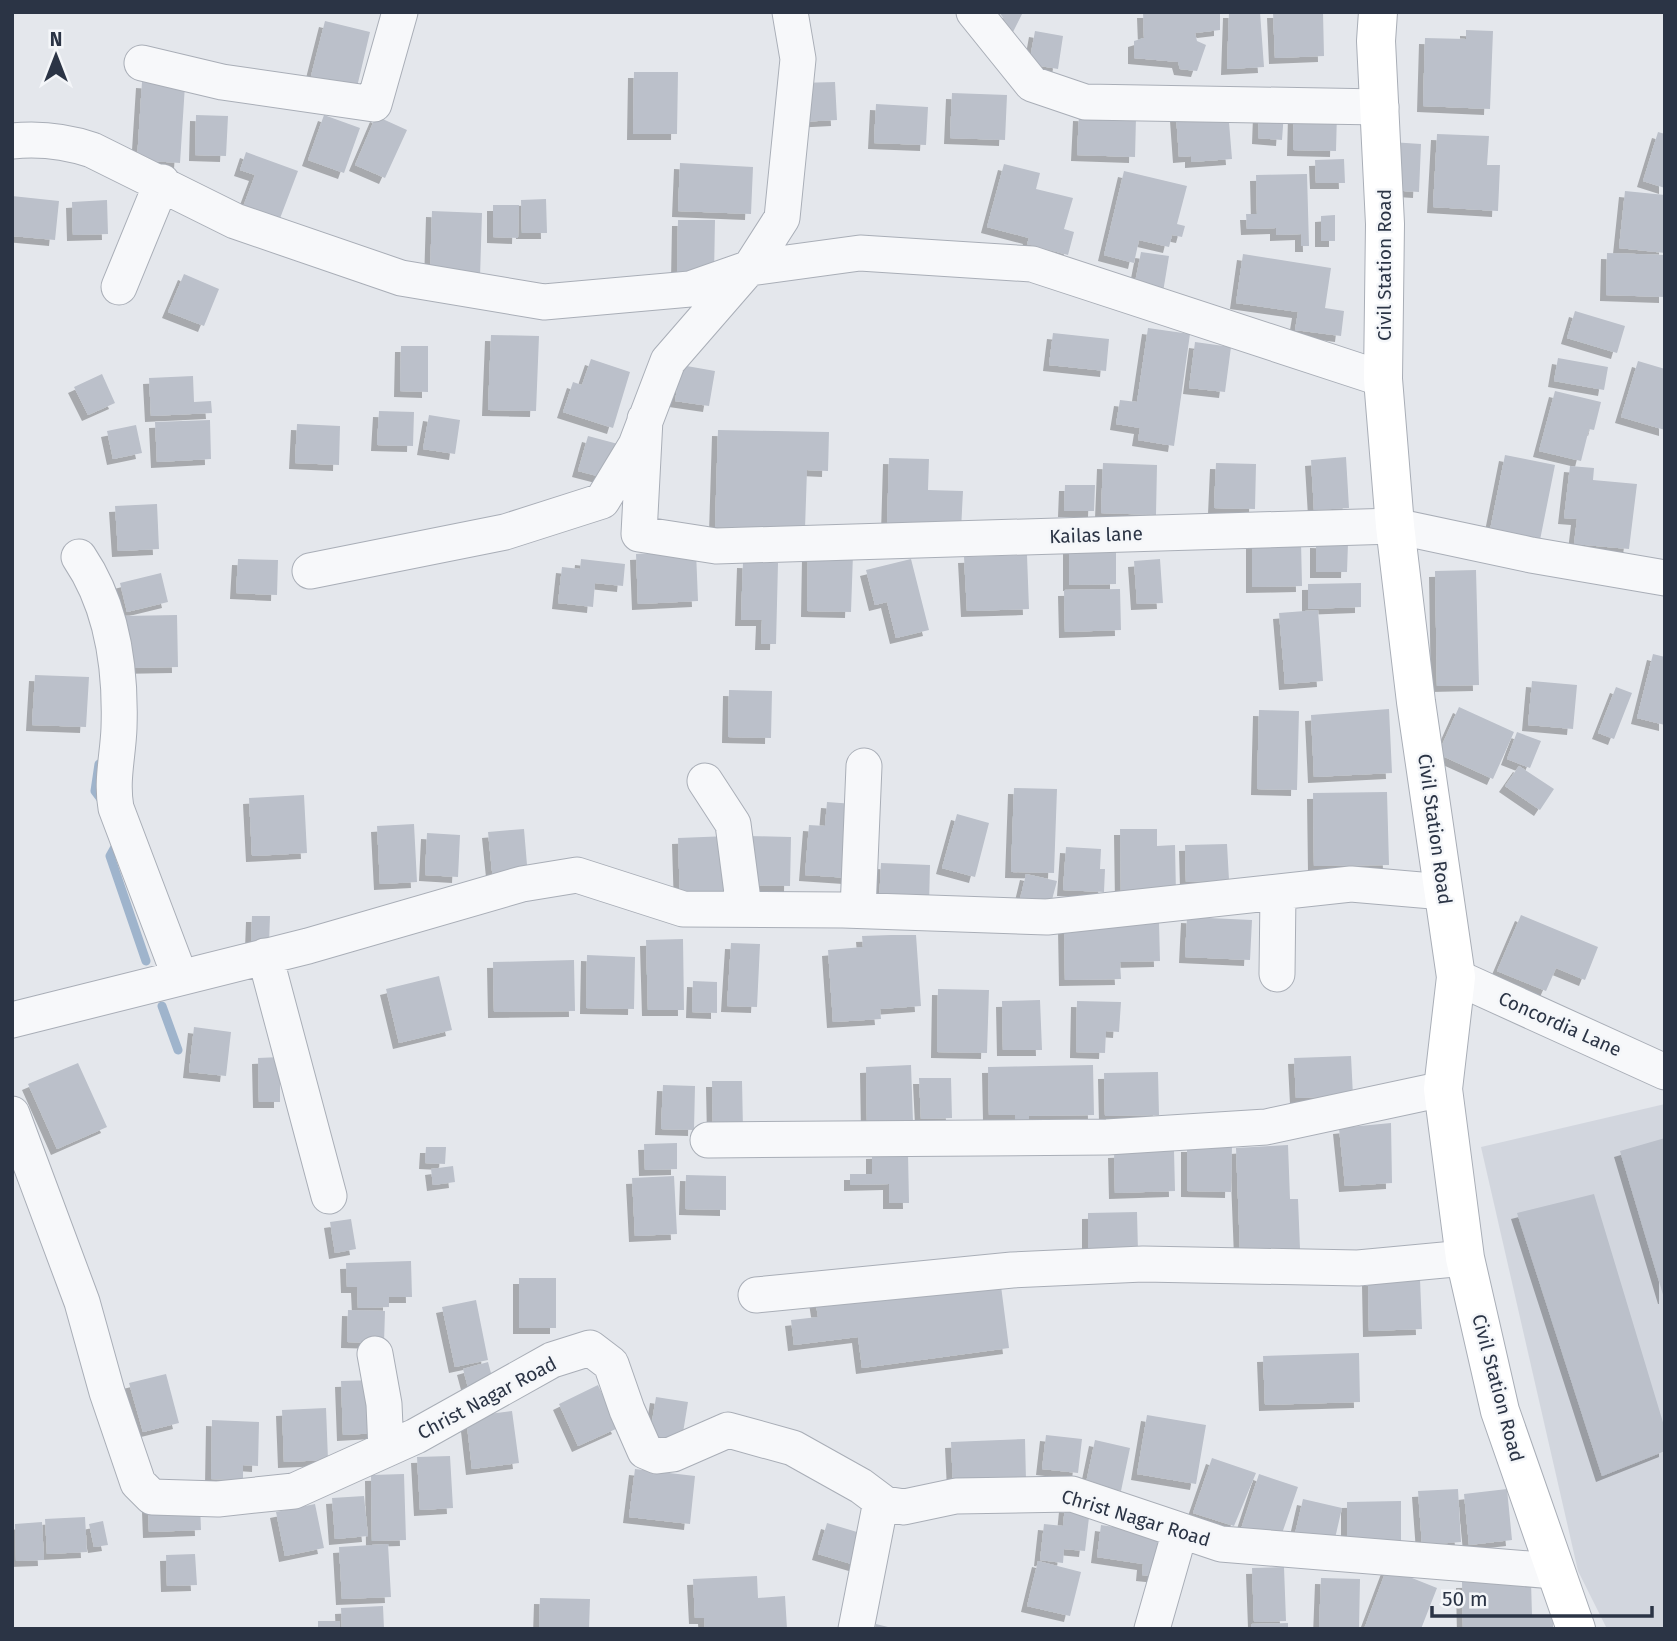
<svg xmlns="http://www.w3.org/2000/svg" width="1677" height="1641" viewBox="0 0 1677 1641" font-family="'Fira Sans',sans-serif">
<style>
.built{fill:#d2d6de}
.lines{fill:none;stroke-linecap:round;stroke-linejoin:round}
.stream{stroke:#9fb4cc;stroke-width:9}
.building{fill:#bbc0ca;filter:url(#shadow)}
.street-casing{stroke:#a9aeb7;stroke-width:37}
.secondary-casing{stroke:#a9aeb7;stroke-width:40}
.street{stroke:#f7f8fa;stroke-width:35}
.secondary{stroke:#fff;stroke-width:38}
.labels{text-anchor:middle;dominant-baseline:central;stroke-width:5;stroke-linejoin:round;paint-order:stroke}
.street-label{font-size:19px;fill:#2b3445;stroke:#f4f6f9}
</style>
<defs>
<filter id="shadow"><feDropShadow dx="-6" dy="6" stdDeviation="0" flood-color="#0004"/></filter>
</defs>
<rect width="100%" height="100%" fill="#e4e7ec"/>
<path class="built" d="M1665,1104v525h-58l-29,-58 -97,-424z"/>
<g class="lines">
<path class="stream" d="M99,764l-4,27 9,12
M119,840l-9,16 36,105
M162,1006l16,44"/>
</g>
<path class="building" d="M999,12h24l-10,20z
M1143,12h77v18l-25,3 2,8 9,4 -9,26 -17,-2 -2,-7 -44,-4v-17l10,-3z
M1229,12h31l4,55 -37,2z
M1273,12h50l1,44 -49,2z
M325,21l45,11 -13,55 -46,-11z
M1466,30l27,1 -3,78 -67,-3 2,-68 41,1z
M1035,31l28,5 -5,33 -29,-5z
M634,72h44l-1,62h-44z
M142,82l43,3 -5,78 -43,-3z
M835,82l2,38 -38,2 -1,-39z
M952,93l55,2 -2,45 -55,-2z
M876,104l52,3 -2,38 -52,-2z
M1228,110l4,49 -41,3v-6l-12,1 -3,-42z
M1259,111l25,1 -2,28 -24,-2z
M1294,111l43,1 -1,39 -43,-1z
M196,115l32,1 -2,40 -31,-1z
M324,115l36,13 -16,45 -36,-13z
M1079,115l57,2 -1,40 -58,-2z
M376,116l31,14 -22,48 -30,-13z
M1658,132l7,2v54l-22,-7z
M1437,134l52,2 -2,29h13l-2,46 -65,-4z
M1391,142l30,2 -2,48 -30,-2z
M246,152l52,19 -19,50 -36,-14 12,-32 -15,-5z
M1344,159l1,24h-29l-1,-23z
M680,163l73,4 -2,47 -73,-3z
M1004,164l36,9 -4,16 37,9 -9,31 10,3 -6,23 -41,-11 2,-6 -42,-11z
M1124,171l63,15 -10,38 8,2 -3,11 -10,-2 -3,12 -30,-7 -5,23 -30,-8z
M1307,174l2,72h-8v-12l-25,1v-7l-29,1 -1,-15h11l-1,-39z
M1625,191l40,4v58l-46,-5z
M12,196l47,5 -4,39 -43,-4z
M546,199l1,34h-25l-1,-33z
M107,200l1,34 -35,1 -1,-33z
M493,205h26l-1,33 -25,-1z
M432,211l50,2 -2,64 -50,-1z
M1335,215v26h-14v-25z
M678,220h37l-1,56 -37,-1z
M1141,252l28,4 -7,42 -29,-5z
M1607,253l58,2v42l-59,-2z
M1243,254l88,14 -6,40 19,3 -3,25 -46,-6 3,-18 -62,-9z
M184,274l35,15 -15,37 -36,-14z
M1575,311l50,15 -8,27 -50,-15z
M1148,328l42,6 -16,112 -36,-6 2,-12 -24,-4 4,-24 17,2z
M1053,333l56,6 -3,32 -57,-6z
M491,335l48,1 -3,75 -48,-1z
M1195,342l36,5 -6,45 -36,-4z
M401,346h27v46l-28,-1z
M1558,358l50,9 -4,23 -50,-9z
M591,359l39,13 -17,56 -50,-16 10,-30 9,3z
M1638,361l27,8v61l-44,-13z
M681,365l34,6 -6,35 -34,-5z
M102,374l13,29 -27,12 -14,-28z
M193,376l1,26 17,-1 1,12 -61,3 -2,-38z
M1555,391l46,11 -7,28 -5,-1 -8,32 -42,-10z
M379,411l35,1 -1,34 -36,-1z
M429,415l31,5 -5,34 -32,-5z
M210,420l1,39 -54,3 -2,-40z
M297,424l43,2 -1,39 -44,-2z
M136,425l6,28 -29,6 -6,-28z
M718,430l111,2 -1,39 -21,-1 -2,59 -90,-2z
M588,436l30,8 -9,35 -31,-8z
M1505,455l50,10 -15,75 -50,-10z
M1346,457l3,51 -35,2 -3,-50z
M889,458l40,1 -1,31 35,1 -2,39 -74,-3z
M1103,463l54,2 -1,50 -55,-2z
M1216,463l40,1 -1,45 -41,-1z
M1570,466l24,2 -1,12 44,4 -8,65 -55,-5 3,-25 -13,-1z
M1065,485h30l-1,26h-30z
M157,504l2,45 -41,2 -3,-45z
M1252,541h49l1,45 -50,1z
M1316,542l32,1 -1,29h-31z
M1069,546h47v38l-47,1z
M696,551l2,50 -60,3 -2,-50z
M808,553l45,1 -2,58 -44,-1z
M1027,555l2,54 -62,2 -3,-54z
M238,559l40,1 -1,35 -41,-2z
M581,559l44,5 -2,22 -28,-3 -2,24 -35,-4 4,-36 18,2z
M911,559l18,71 -33,8 -9,-36 -12,3 -9,-35z
M1160,559l3,44 -26,1 -3,-43z
M743,562l35,1 -2,81h-15l1,-24h-21z
M1476,570l3,115 -42,1 -2,-115z
M161,573l7,29 -41,10 -7,-29z
M1361,583v24l-53,2v-25z
M1120,589l1,41 -56,2 -1,-42z
M1318,610l5,71 -38,3 -6,-71z
M177,615l1,52 -54,1 -1,-52z
M1653,654l12,3v68l-28,-7z
M35,675l54,2 -3,50 -54,-2z
M1532,681l45,4 -4,44 -45,-4z
M1616,687l16,6 -18,46 -16,-6z
M729,690l43,1 -1,47 -43,-1z
M1459,707l55,25 -21,47 -55,-25z
M1389,709l3,64 -78,4 -3,-62z
M1259,710l40,1 -2,79 -40,-1z
M1517,732l24,9 -11,27 -23,-9z
M1519,766l35,23 -14,21 -35,-24z
M1014,788l43,1 -3,84 -43,-1z
M1387,792l2,73 -75,1 -1,-73z
M304,795l3,58 -55,3 -3,-58z
M827,802l27,2 -5,74 -44,-3 4,-50 16,1z
M957,814l32,9 -14,54 -33,-9z
M414,824l3,58 -37,2 -3,-58z
M524,829l4,48 -35,4 -5,-49z
M1120,829h37v17l18,-1 1,50h-55z
M427,833l33,2 -2,42 -33,-2z
M729,836l2,63 -51,2 -2,-63z
M747,836l44,1 -1,49 -44,-1z
M1227,844l2,36 -43,2 -1,-37z
M1066,847l35,2 -1,20h5l-1,23 -41,-2z
M881,863l49,2 -1,40 -50,-2z
M1026,874l31,7 -8,30 -30,-8z
M1521,915l77,32 -13,33 -29,-12 -10,23 -49,-20z
M252,916h18l-1,28 -18,-1z
M1187,917l65,3 -2,40 -65,-3z
M1159,922l1,39 -40,1 1,17 -56,1 -1,-56z
M891,935h25l5,71 -41,3 1,10 -48,3 -5,-72 35,-3 -1,-11z
M683,939l1,71h-36l-2,-70z
M731,943l29,1 -3,63 -30,-1z
M587,955l48,2 -1,52 -48,-1z
M574,960l1,51 -81,1 -1,-50z
M439,976l13,54 -53,13 -13,-54z
M693,981l24,1v31l-25,-1z
M938,989l51,1 -2,63 -50,-1z
M1040,1000l2,50h-39l-1,-49z
M1077,1001l44,1 -2,30 -13,-1 -1,22 -29,-1z
M194,1027l37,5 -5,44 -37,-4z
M1351,1056l2,40 -57,2 -2,-40z
M280,1057v45h-21l-1,-44z
M78,1063l29,64 -50,22 -29,-65z
M911,1065l2,57 -46,2 -1,-57z
M1093,1065l1,50 -65,1v13h-14v-14h-26l-1,-48z
M1158,1072l1,43 -54,1 -1,-43z
M919,1078h32l1,40 -31,1z
M712,1081h30l1,49 -30,1z
M663,1085l32,1 -1,44 -33,-1z
M1391,1123l1,60 -47,3 -6,-58z
M1665,1138v160h-1l-44,-147z
M677,1143v26l-32,1 -1,-26z
M1288,1145l2,54h8l2,50 -60,2 -4,-103z
M1187,1146h45l-1,46 -44,-1z
M426,1147h20l-1,17 -20,-1z
M1174,1150l1,41 -60,2 -1,-41z
M908,1152l1,51h-20v-19l-39,1v-11h22v-21z
M453,1166l2,16 -22,3 -2,-16z
M686,1175l40,1v34l-41,-1z
M674,1176l3,58 -42,2 -3,-58z
M1594,1194l71,235v22l-63,25 -85,-263z
M1137,1212l1,40 -50,1v-40z
M351,1219l5,30 -21,4 -5,-31z
M411,1261l1,36h-23v10l-31,1 -1,-21h-10l-1,-24z
M519,1278h37v50h-37z
M1420,1279l2,50 -53,2 -1,-51z
M1001,1286l8,62 -147,20 -4,-31 -64,8 -3,-25 27,-3 -3,-19 66,3z
M476,1300l12,60 -33,7 -13,-60z
M348,1310l37,1 -1,32 -37,-1z
M1359,1353l1,49 -95,3 -2,-49z
M488,1362l7,26 -25,7 -7,-26z
M166,1374l13,49 -36,9 -14,-49z
M377,1380l1,53 -35,2 -2,-54z
M598,1385l20,43 -40,18 -19,-42z
M656,1397l32,5 -7,43 -32,-5z
M326,1408l2,52 -44,2 -2,-52z
M512,1411l7,52 -47,6 -6,-52z
M1147,1415l59,10 -10,59 -59,-10z
M212,1420l47,2 -1,44 -15,-1v15l-32,-1z
M1046,1435l36,4 -4,34 -36,-4z
M1025,1439l1,42 -73,3 -2,-42z
M1095,1440l35,8 -9,43 -35,-8z
M450,1456l3,52 -33,2 -3,-53z
M1212,1458l44,15 -22,53 -41,-13z
M635,1469l60,7 -5,48 -61,-7z
M404,1474l2,66 -34,1 -1,-66z
M1259,1474l39,13 -20,58 -38,-13z
M1458,1489l3,53 -39,3 -4,-54z
M1507,1489l5,51 -43,5 -5,-51z
M364,1496l4,40 -33,3 -3,-41z
M1303,1499l39,9 -9,39 -39,-9z
M1401,1501v40l-54,1v-40z
M200,1504l1,26 -52,2 -1,-26z
M315,1504l9,44 -39,8 -9,-44z
M1065,1506l25,3 -5,42 -21,-2 -1,14 -23,-3 4,-36 19,2z
M85,1517l2,35 -40,2 -2,-35z
M103,1521l5,24 -14,2 -5,-23z
M42,1522l2,38 -28,1 -1,-37z
M827,1523l40,12 -9,31 -40,-12z
M1101,1525l66,10 -6,42 -19,-2 1,-11 -46,-7z
M388,1544l3,53 -49,2 -3,-52z
M195,1554l2,31 -30,1 -1,-31z
M1038,1561l43,11 -11,44 -43,-10z
M1284,1567l2,54 -32,1 -2,-54z
M1387,1568l50,20 -16,41h-57z
M757,1576l1,22 27,-2 2,33h-82l-1,-11h-9l-2,-39z
M1321,1578l39,1 -1,50h-40z
M1531,1581l1,35 21,-1v14h-90l-1,-47z
M540,1598l50,1 -1,30h-50z
M383,1606l1,23h-42l-1,-21z
M318,1621h22v8h-22z
M1288,1623v6h-37v-5z
M876,1624l16,4v1h-17z"/>
<g class="lines">
<g class="street-casing">
<path id="street" d="M790,12l8,47 -16,159 -32,50 110,-15 172,11 351,115
M974,12l58,72 53,18 296,5
M142,63l80,19 152,22 26,-92
M12,141c29,-3 53,0 80,9l143,71 166,57 143,24 146,-13 60,-21
M119,287l43,-105
M645,419l-6,115 77,12 679,-20 136,29 134,23
M79,557c34,50 42,111 40,171 -1,28 -8,52 -3,80l64,169
M310,571l195,-39 97,-31 34,-56 32,-84 79,-91
M705,781l28,43 11,84
M858,910l6,-144
M265,956l64,240
M1277,974l1,-81
M1456,977l209,95
M12,1020l296,-74 214,-62 55,-9 106,34 160,1 204,7 304,-33 93,8
M12,1114l70,188 25,90 31,91 14,14 66,2 76,-8 122,-55 136,-76 38,-12 21,16 16,46 18,41 12,5 16,-2 55,-24 65,18 68,38 24,18 19,3 52,-11 116,-2 149,50 333,27
M708,1140l399,-3 159,-10 177,-38
M756,1295l256,-25 131,-6 215,4 107,-10
M375,1354l9,50 2,45
M856,1629l25,-128
M1152,1629l28,-98"/>
</g>
<g class="secondary-casing">
<path id="secondary" d="M1378,12l-2,29 9,183 -2,155 12,147 21,176 40,275 -13,112 22,169 35,153 76,218"/>
</g>
<use href="#street" class="street"/>
<use href="#secondary" class="secondary"/>
</g>
<g class="labels">
<g class="street-label">
<text transform="translate(1384 265) rotate(-90)">Civil Station Road</text>
<text transform="translate(1096 535) rotate(-2)">Kailas lane</text>
<text transform="translate(1435 829) rotate(82)">Civil Station Road</text>
<text transform="translate(1560 1024) rotate(24)">Concordia Lane</text>
<text transform="translate(1498 1388) rotate(75)">Civil Station Road</text>
<text transform="translate(487 1398) rotate(-28)">Christ Nagar Road</text>
<text transform="translate(1136 1518) rotate(17)">Christ Nagar Road</text>
</g>
</g>
<rect width="1677" height="1641" fill="none" stroke="#2b3445" stroke-width="28"/>
<g transform="translate(56 56)" stroke="#f4f6f9" stroke-width="5" paint-order="stroke">
<path d="M0-5L12 26L0 18L-12 26Z" fill="#2b3445"/>
<text y="-10" font-size="19" font-weight="bold" text-anchor="middle" fill="#2b3445">N</text>
</g>
<path d="M1432 1606v10h220v-10" fill="none" stroke="#2b3445" stroke-width="3.5"/>
<text x="1442" y="1606" font-size="21" fill="#2b3445" stroke="#f4f6f9" stroke-width="5" paint-order="stroke">50 m</text>
</svg>
